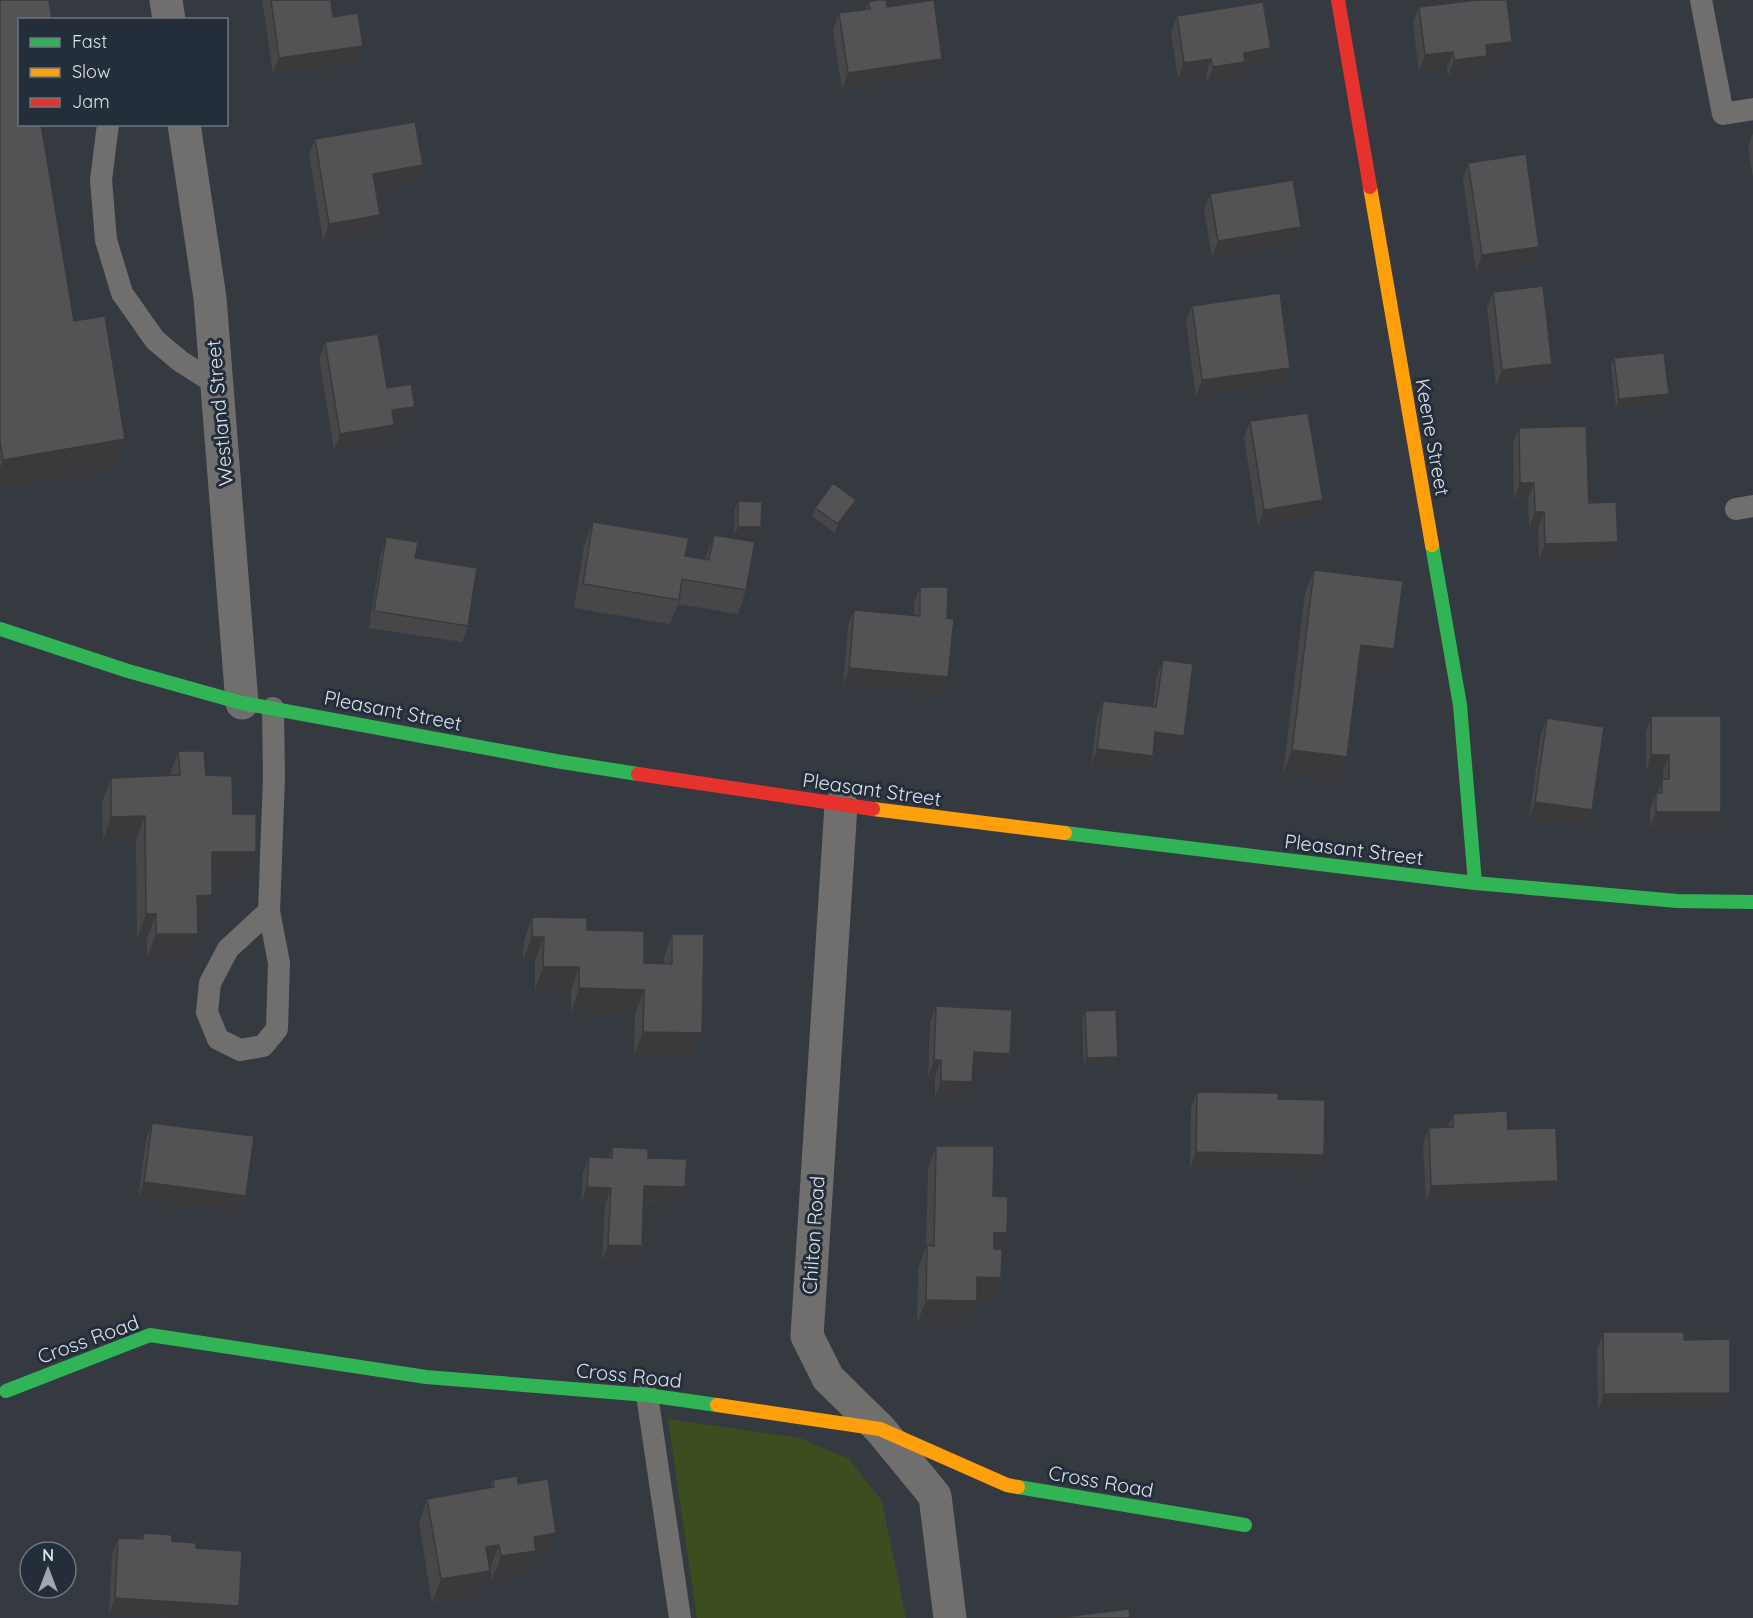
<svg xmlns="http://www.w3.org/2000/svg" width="1753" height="1618" viewBox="0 0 1753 1618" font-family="Quicksand,sans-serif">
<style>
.green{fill:#3c4d20}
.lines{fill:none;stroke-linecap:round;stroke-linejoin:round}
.lane{stroke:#706f6e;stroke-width:22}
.street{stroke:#706f6e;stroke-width:33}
.fast{stroke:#30b455;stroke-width:14}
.slow{stroke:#ff9f0a;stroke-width:14}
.jam{stroke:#e5322d;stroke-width:14}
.wall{fill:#474749}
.shaded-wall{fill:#3a3a3c}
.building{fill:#535355;stroke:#3a3a3c;stroke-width:1.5}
.labels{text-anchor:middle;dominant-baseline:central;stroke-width:6;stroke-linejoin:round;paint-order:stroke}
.street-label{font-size:20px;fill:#dbe2ea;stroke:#242e3b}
</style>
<rect width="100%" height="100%" fill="#343a40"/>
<path class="green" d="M668,1419l132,19 49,21 33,42 24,117h-209z"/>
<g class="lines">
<path class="lane" d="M1701,0l22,114 30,-5
M108,124l-7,56 5,60 16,53 33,47 25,21 36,23
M1736,509l17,-3
M269,911l-41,38 -18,34 -3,29 11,27 22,11 23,-4 14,-17 2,-66 -10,-52 5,-133 -1,-70
M647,1395l33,223"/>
<path class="street" d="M166,0l3,20
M184,124l26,174 32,405
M841,805l-34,531 21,42 52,51 55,67 15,122"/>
<path class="fast" d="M1432,545l28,160 15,178
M0,629l128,42 114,32 314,58 82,13
M1065,833l410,50 202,18 76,1
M6,1391l144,-56 276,42 221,18 70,10
M1018,1487l227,38"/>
<path class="slow" d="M1370,187l62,358
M873,809l192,24
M717,1405l163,24 127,56 11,2"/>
<path class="jam" d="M1338,0l32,187
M638,774l235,35"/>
</g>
<path class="wall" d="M0,0l54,131 -12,1 32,189 51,118 -11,31 -114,19z
M262,0h69l2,17 24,46 -84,11z
M868,2l19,5 50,68 -95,14 -9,-59 6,-17 27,-3z
M1419,7l93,35 -6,16 -21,3 -4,11 -33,4 -1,-8 -28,3 -6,-48z
M1177,16l94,32 -6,17 -22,3 -4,10 -32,5 -1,-8 -28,4 -7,-46z
M1753,133v45l-5,-31z
M315,139l108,26 -6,17 -41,7 4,26 -5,16 -52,9 -14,-85z
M1468,163l65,101 -57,8 -13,-93z
M1210,194l91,33 -6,16 -83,14 -8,-47z
M1493,292l53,88 -50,6 -9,-78z
M1192,306l92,78 -88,13 -10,-75z
M325,342l90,65 -6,16 -15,2 -6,16 -54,9 -15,-91z
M1614,358l55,36 -3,8 -50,6 -5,-42z
M1250,421l67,96 -59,9 -14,-88z
M1519,428l70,75 29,39 -6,16 -73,2 -1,-32h-9l-1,-29 -14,1 -1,-56z
M856,500l-3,9 -18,24 -23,-17 3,-8z
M738,501l23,26 -3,9 -24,-1 1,-26z
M593,522l92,34 20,3 9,-24 32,55 -8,24 -60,-10 -8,20 -96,-16 10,-62z
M386,537l82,89 -6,16 -93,-14 12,-75z
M1314,570l80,79 -8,23 -28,-3 -20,112 -55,-7 22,-181z
M920,587l27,31 -4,76 -100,-9 5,-59 6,-16 60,5v-12z
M1163,660l21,76 -6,16 -25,-3v7l-6,16 -56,-7 6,-48 6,-16 50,6 4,-31z
M1651,716l70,96 -6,16h-65v-19l6,-16h1l6,-14v-8h-17v-39z
M1547,718l45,92 -6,17 -57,-8 12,-85z
M178,751l28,24 27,39 15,62h-36l-8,43h-7l-8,38h-42v-19h-10l-1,-98h-33l-1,-38 9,-24 59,-3z
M532,917l55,13 57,33h20v-5l8,-24 30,99 -8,24 -60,-2 1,-41 -64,-2v-21l-36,-1v-30h-12l1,-19z
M936,1006l74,48 -6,16 -31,-2 -1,14 -6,17 -31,-2v-20h-7l2,-54z
M1085,1011l30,54 -31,1 -2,-46z
M1197,1092l81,7 40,72 -128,-2 1,-61z
M1453,1114l55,15 50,52 -6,16 -126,5 -3,-58 6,-16 19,-1z
M152,1123l94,73 -6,17 -102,-14 8,-60z
M936,1146l57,50 14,37 -6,16v29l-8,24 -16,-1 -9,24 -51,-1 1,-55 8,-22 2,-78z
M612,1147l36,11 32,46 -37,-1 -7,59 -34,-1 3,-56 -24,-2 2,-30 6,-16h20z
M1603,1332l81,8 40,69 -126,1 -1,-61z
M493,1480l25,4 38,49 -8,24 -16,3 -5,14 -35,6 -2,-11 -9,26 -49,8 -13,-80 8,-24 63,-11z
M143,1533l29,8 62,77h-62l-63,-4 3,-60 6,-16 22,1z"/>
<path class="shaded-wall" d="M1512,42l-6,16 -21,3 -4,11 -33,4 6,-16 32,-15z
M363,46l-6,17 -84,11 6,-16z
M1271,48l-6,17 -22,3 -4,10 -32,5 6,-16 31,-14z
M1453,52l-6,16 -28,3 6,-16z
M942,59l-5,16 -95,14 6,-16z
M1211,59l-5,16 -28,4 6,-16z
M30,124h27l-3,7 -27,4z
M423,165l-6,17 -50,9 6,-17z
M380,215l-5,16 -52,9 6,-16z
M1301,227l-6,16 -83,14 6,-16z
M1539,247l-6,17 -57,8 6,-17z
M1552,364l-6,16 -50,6 6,-16z
M1290,368l-6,16 -88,13 6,-17z
M1669,394l-3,8 -50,6 3,-9z
M415,407l-6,16 -15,2 -6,16 -54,9 6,-16 52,-24z
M125,439l-11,31 -114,19v-21l3,-8z
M1520,483h14l-6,16 -14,1z
M856,500l-3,9 -18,24 3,-9z
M1323,500l-6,17 -59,9 6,-16z
M1535,512h9l-6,16h-9z
M738,527h23l-3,9 -24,-1z
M1618,542l-6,16 -73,2 6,-16z
M1361,645l33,4 -8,23 -33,-3z
M849,668l99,9 -5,17 -100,-9z
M1155,732l29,4 -6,16 -29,-4z
M1097,749l56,7 -6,16 -56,-7z
M1292,750l55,7 -9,24 -55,-7z
M1651,755h18l-6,16h-17z
M1535,802l57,8 -6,17 -57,-8z
M1656,812h65l-6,16h-65z
M145,816l-9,24h-33l8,-23z
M212,852h44l-8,24h-45z
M212,895l-8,24h-16l9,-23z
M146,914h10l-9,24h-10z
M156,934h42l-9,23h-42z
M532,937h12l-9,23h-12z
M543,967h36l-8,24 -36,-1z
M579,988l65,2 -9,24 -64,-2z
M643,1032l59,1 -8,24 -60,-2z
M974,1052l36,2 -6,16 -36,-2z
M1118,1057l-3,8 -31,1 3,-8z
M934,1060h7l-6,17h-7z
M941,1081l31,1 -6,17 -31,-2z
M1196,1152l128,3 -6,16 -128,-2z
M1558,1181l-6,16 -126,5 5,-16z
M144,1182l102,14 -6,17 -102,-14z
M644,1186l41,1 -5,17 -42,-2z
M587,1187l24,1 -6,17 -24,-2z
M994,1233h13l-8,23h-13z
M608,1245l34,1 -6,16 -34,-1z
M977,1277l24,1 -8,24 -24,-1z
M926,1300l51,1 -9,24 -51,-1z
M1730,1393l-6,16 -126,1 6,-16z
M556,1533l-8,24 -16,3 -5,14 -35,6 9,-24 33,-19z
M499,1545l-9,24 -4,-22z
M490,1571l-9,24 -49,8 9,-24z
M115,1598l124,8 -5,12h-62l-63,-4z"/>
<path class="building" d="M0,0h49l3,20h-32v104h21l33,197 31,-5 20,123 -122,21 -3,-18z
M271,0h60l2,17 25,-4 5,33 -84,12z
M878,0h8l1,7 47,-7 8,59 -94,14 -9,-60 31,-4 -2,-7z
M1477,0h30l5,42 -26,3 1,11 -33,4 -1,-8 -28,3 -6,-48z
M1263,2l8,46 -27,5 1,9 -32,5 -2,-8 -27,4 -7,-47z
M415,122l8,43 -50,9 7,41 -51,9 -14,-85z
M1526,154l13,93 -57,8 -14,-92z
M1293,180l8,47 -83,14 -8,-47z
M1543,286l9,78 -50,6 -9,-78z
M1280,293l10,75 -88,12 -10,-74z
M378,334l9,54 24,-4 4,23 -23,3 2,15 -54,9 -15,-92z
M1664,353l5,41 -50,5 -5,-41z
M1308,413l15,87 -59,10 -14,-89z
M1586,426l3,77 27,-1 2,40 -73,2 -1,-32h-9l-1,-29h-14l-1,-55z
M833,483l23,17 -18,24 -23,-16z
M738,501l24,1 -1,25h-23z
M593,522l96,16 -4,18 24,4 5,-25 41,7 -9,48 -64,-11 -3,21 -96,-16z
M386,537l32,5 -3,16 62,10 -9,58 -94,-15z
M1314,570l89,11 -9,68 -33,-4 -14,112 -55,-7z
M920,587h28l-1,31 7,1 -6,58 -99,-9 5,-58 66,6z
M1163,660l30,4 -9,72 -29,-4 -2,24 -56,-7 6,-48 53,6z
M1651,716h70v96h-65v-19h6v-14h7v-24h-18z
M1547,718l57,9 -12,83 -57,-8z
M178,751h26l2,24 26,1 1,38h23v38h-44v43l-15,1 1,38h-42v-20h-10l-1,-98 -34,1v-39l69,-3z
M532,917l55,1v12l57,1v32l28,1v-30h32l-2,99 -59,-1 1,-42 -65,-2v-21h-36l1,-30h-12z
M936,1006l76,4 -2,44 -36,-2 -2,30 -31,-1v-21h-7z
M1116,1010l2,47 -31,1 -2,-47z
M1197,1092l82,1 -1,6 47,1 -1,55 -128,-3z
M1507,1111l1,18 48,-1 2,53 -127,5 -2,-58 24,-1v-13z
M152,1123l102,13 -8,60 -102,-14z
M936,1146h58l-1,50 15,1 -1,36h-13v16h8l-1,29 -24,-1v24l-51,-1 1,-55 7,1z
M612,1147l36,2v9l39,1 -2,28 -41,-1 -2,60 -34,-1 3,-57 -24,-1 2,-30 23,1z
M1603,1332h81v8l46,-1v54l-126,1z
M517,1476l1,8 30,-5 8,54 -22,4 2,14 -35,5 -2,-11 -13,2 4,24 -49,8 -14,-80 67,-12 -1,-7z
M143,1533l29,2v6l24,2v5l46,3 -3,55 -124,-8 3,-60 25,1z
M1129,1609l1,9h-75z"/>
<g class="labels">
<g class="street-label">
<text transform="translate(219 413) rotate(-95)">Westland Street</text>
<text transform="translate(1433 437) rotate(80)">Keene Street</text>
<text transform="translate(393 710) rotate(11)">Pleasant Street</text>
<text transform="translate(872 789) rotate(8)">Pleasant Street</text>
<text transform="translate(1354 849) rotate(7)">Pleasant Street</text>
<text transform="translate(813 1235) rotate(-86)">Chilton Road</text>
<text transform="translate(88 1339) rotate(-20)">Cross Road</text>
<text transform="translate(629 1375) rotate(6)">Cross Road</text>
<text transform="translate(1101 1481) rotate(10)">Cross Road</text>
</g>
</g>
<rect x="18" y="18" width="210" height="108" fill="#242e3b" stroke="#6d7681" stroke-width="1.5"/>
<rect x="30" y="38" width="30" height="9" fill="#30b455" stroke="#6d7681" stroke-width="1.5"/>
<text x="72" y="48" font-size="18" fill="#dbe2ea">Fast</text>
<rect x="30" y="68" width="30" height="9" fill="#ff9f0a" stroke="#6d7681" stroke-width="1.5"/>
<text x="72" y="78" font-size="18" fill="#dbe2ea">Slow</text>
<rect x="30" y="98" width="30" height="9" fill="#e5322d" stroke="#6d7681" stroke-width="1.5"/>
<text x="72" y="108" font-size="18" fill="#dbe2ea">Jam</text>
<g transform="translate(48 1570)"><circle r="28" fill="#242e3b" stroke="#6d7681" stroke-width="1.5"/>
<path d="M0-4.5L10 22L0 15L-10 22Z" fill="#a1a7ae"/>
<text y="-9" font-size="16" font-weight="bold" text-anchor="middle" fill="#dbe2ea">N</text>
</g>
</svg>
